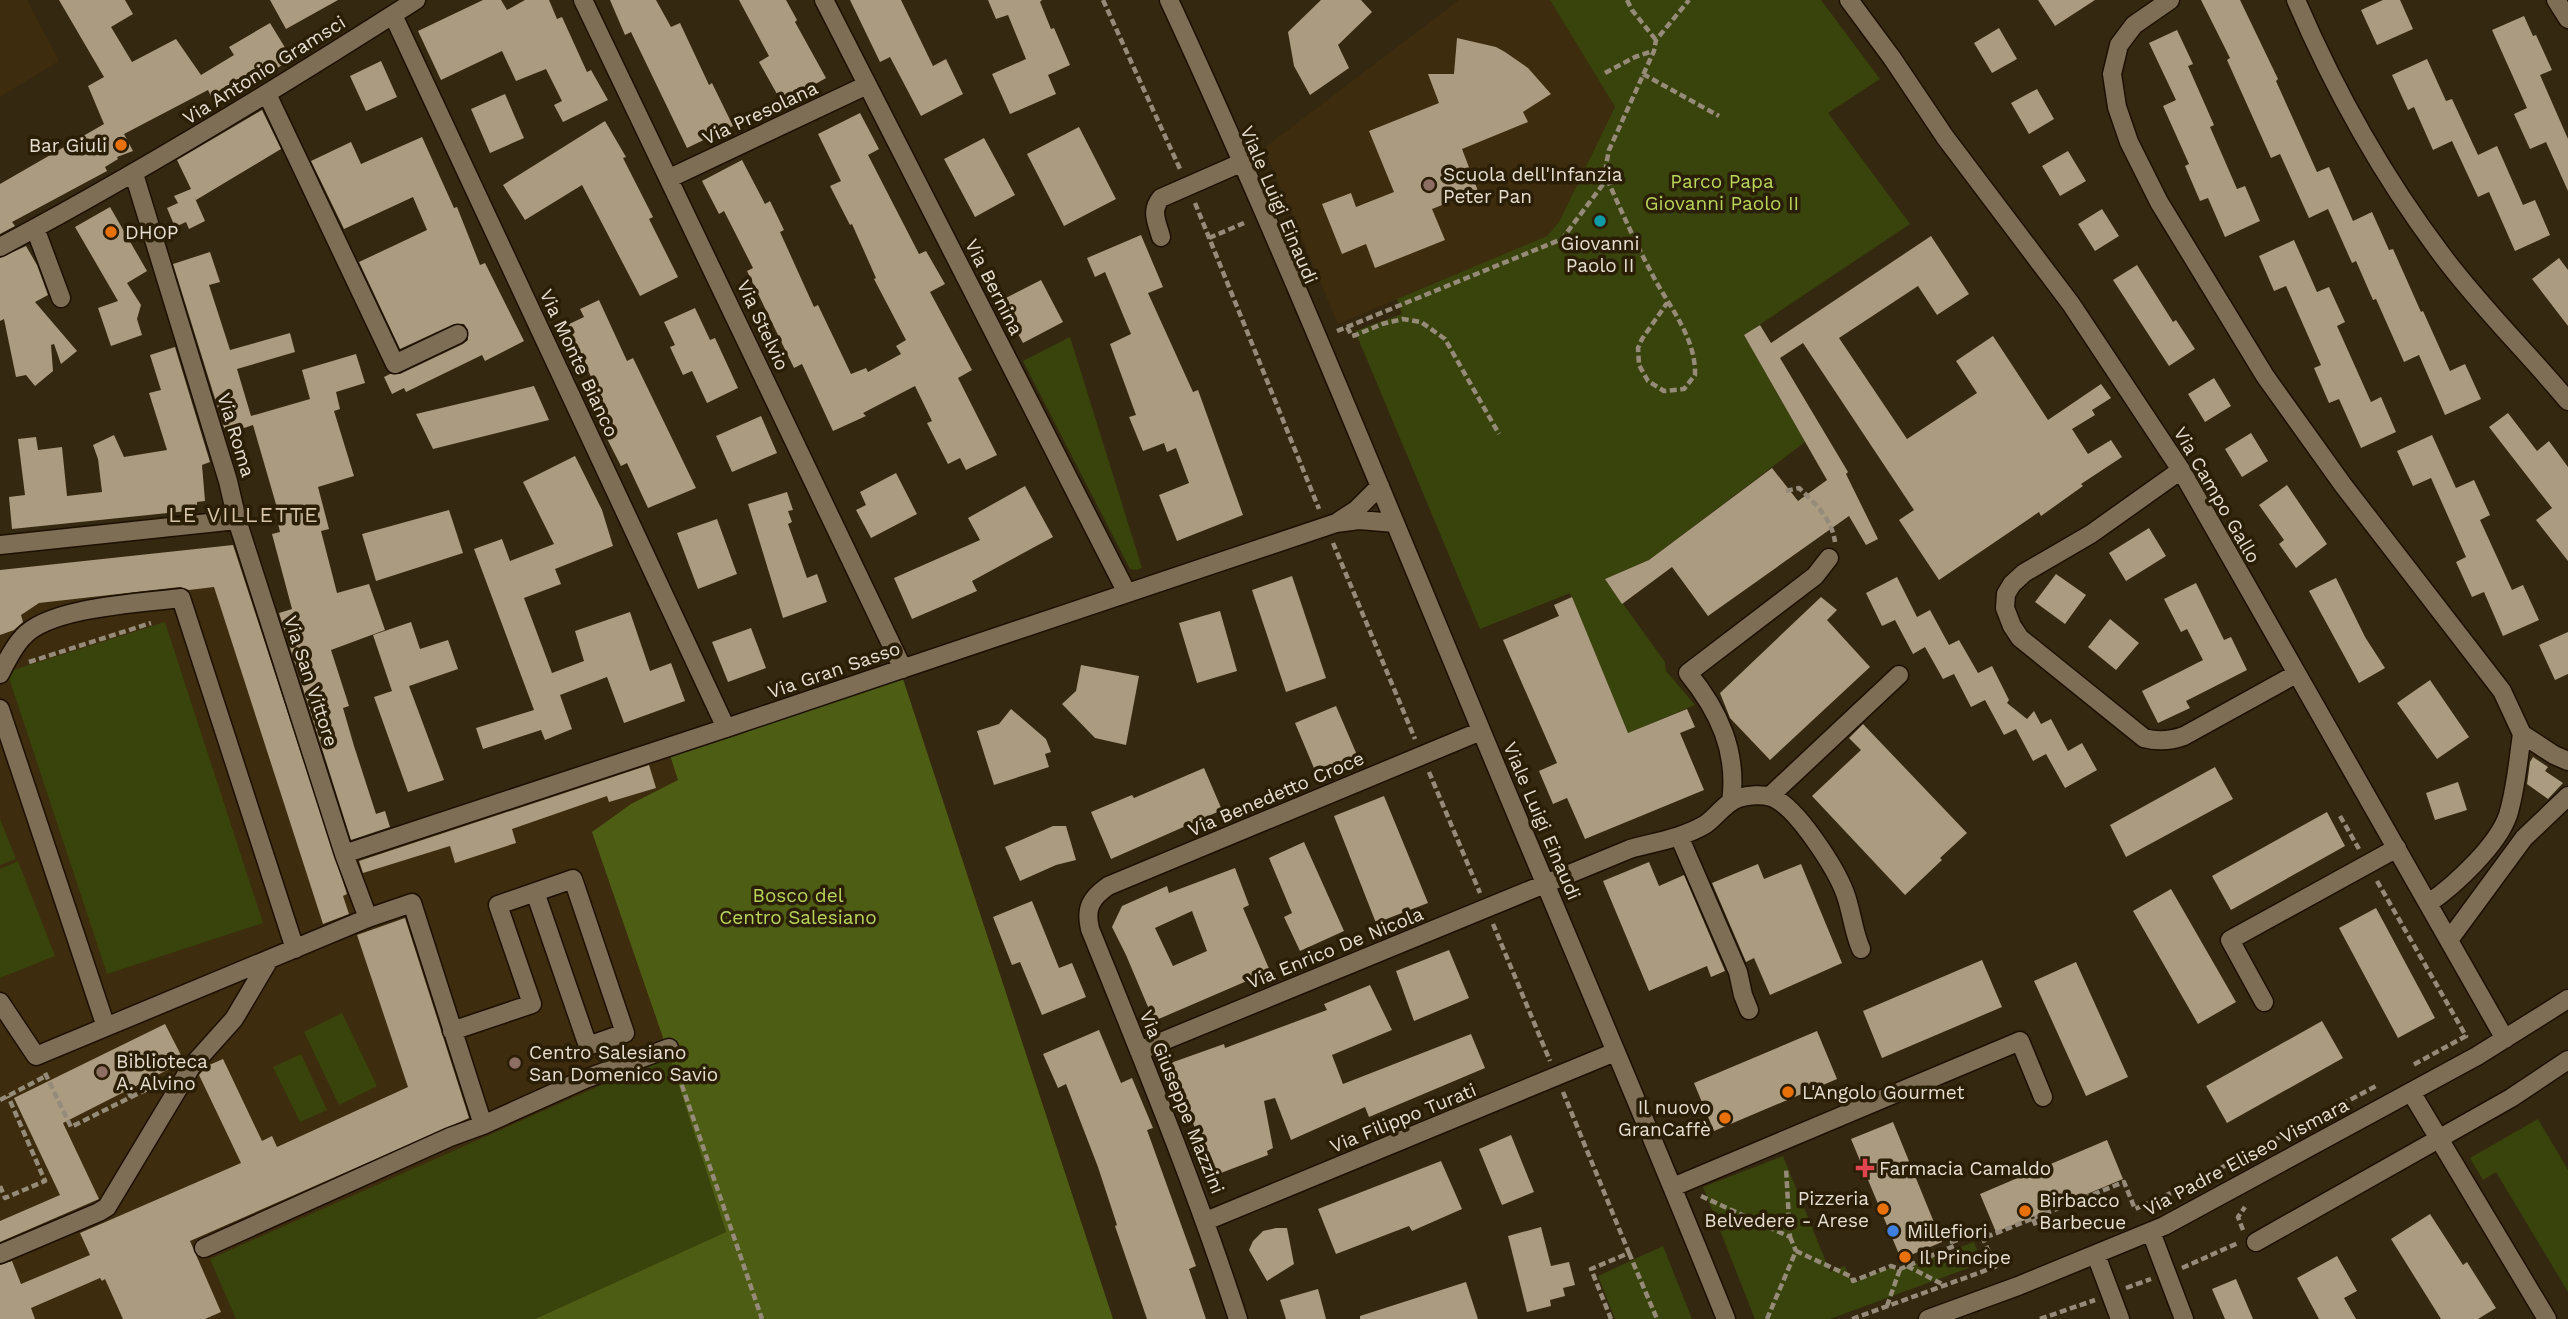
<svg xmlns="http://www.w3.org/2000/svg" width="2568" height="1319" viewBox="0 0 2568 1319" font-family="'Work Sans',sans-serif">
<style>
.built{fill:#3d2c0d}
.green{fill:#38440b}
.forest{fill:#4d5d13}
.building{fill:#ab9b80;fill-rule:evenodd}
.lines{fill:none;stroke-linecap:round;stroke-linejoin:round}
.minor-casing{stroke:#1d1000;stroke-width:21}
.path{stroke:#958b78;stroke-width:4.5;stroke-dasharray:7 3.5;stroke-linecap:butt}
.minor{stroke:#7e6e55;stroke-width:18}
.food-dot{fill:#e8710a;stroke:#2b1e06;stroke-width:2.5}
.education-dot{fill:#8d6e63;stroke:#2b1e06;stroke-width:2.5}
.culture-dot{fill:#0f9aa8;stroke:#2b1e06;stroke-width:2.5}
.health-dot{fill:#e0444e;stroke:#2b1e06;stroke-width:2.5}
.shop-dot{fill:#3f7fe0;stroke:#2b1e06;stroke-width:2.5}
.labels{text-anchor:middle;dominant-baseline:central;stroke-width:7;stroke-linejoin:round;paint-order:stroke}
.street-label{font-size:19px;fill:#e6ded0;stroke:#2b1e06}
.poi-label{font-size:19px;fill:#e6ded0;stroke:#2b1e06;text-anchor:start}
.park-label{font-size:19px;fill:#b9d65b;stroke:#2b1e06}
.neighbourhood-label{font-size:21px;letter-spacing:2px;fill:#d6c5a9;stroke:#2b1e06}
</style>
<rect width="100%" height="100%" fill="#352810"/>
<path class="built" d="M0,0h27l32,61 -59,36z
M1459,0h91l65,107 -56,115 -12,14 -209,88 -74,-176z
M235,545l104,320 165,-59 2,5 397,-132 210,640h-1078l-24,-59 -11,5v-630l24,-9 -18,-56z"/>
<path class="green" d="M1550,0h271l59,79 -52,34 82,111 -166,111 61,107 -156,118 -44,19 60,83 1,9 29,34 -67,28 -58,-140 -90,36 -125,-298 47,-17 -5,-15 150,-63 12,-14 56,-115z
M1070,337l72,231 -6,2 -6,-1 -107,-208z
M165,622l98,301 -156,51 -100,-302z
M0,819l16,40 -16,6z
M18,861l37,95 -55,22v-109z
M342,1013l35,73 -38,19 -35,-73z
M301,1054l26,56 -27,12 -27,-55z
M669,1055l57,177 -191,87h-299l-26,-60z
M2538,1119l30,51v122l-72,-120 -13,8 -13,-22z
M1783,1156l47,116 15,-6 7,17 38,-15 9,2 75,-28 8,21 -152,56h-75l-52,-132z
M1663,1246l29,73h-77l-17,-43z"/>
<path class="forest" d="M903,679l210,640h-578l191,-87 -57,-177 -77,-223 39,-28 47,-24 -8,-25z"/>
<path class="building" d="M59,0h66l8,14 -22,13 21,35 44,-23 25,36 33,-20 -5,-8 41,-24 22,36 -41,25 -6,-9 -34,21 -3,-6 -84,44 9,17 -16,6 1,2 -13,8 2,4 -95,51 3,4 -15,8v-50l104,-60 -16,-38 16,-9z
M270,0h68l-52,29z
M483,0h18l6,10 18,-10h24l8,19 5,-2 25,55 4,-2 17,30 -45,22 -9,-17 8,-4 -16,-32 -30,12 -14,-30 -61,29 -23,-49z
M610,0h46l15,27 9,-4 29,62 3,-2 21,43 -46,22 -56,-116 -6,3z
M739,0h47l11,20 -2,2 31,56 -44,25 -23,-41 10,-6z
M850,0h51l32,66 13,-7 17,35 -42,22 -31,-59 -10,5z
M988,0h54l-2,2 11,27 3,-1 16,37 -22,10 8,19 -46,20 -18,-40 34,-15 -18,-44 -12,4z
M1321,0h40l11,12 -34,33 11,23 -39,27 -16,-29 -6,-34z
M2038,0h57l-40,26z
M2201,0h39l38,79 -2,2 41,91 12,-5 24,54 19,-9 17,38 4,-1 28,63 2,-1 27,60 15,-7 16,35 -36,16 -26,-60 -15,7 -28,-63 -3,1 -17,-39 -4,2 -24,-54 -19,9 -29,-64 -9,4 -44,-98 3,-2z
M2383,0h17l13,29 -36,16 -16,-35z
M2524,16l9,20 3,-1 16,35 -12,5 28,64v52l-22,-49 -16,7 -16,-35 13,-6 -35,-78z
M1999,28l18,31 -25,14 -18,-30z
M2177,30l16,34 -5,2 26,59 -4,2 27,62 8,-3 15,35 -35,16 -17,-39 -8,3 -15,-35 4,-2 -26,-58 13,-6 -27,-57z
M1457,38l39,9 9,5 23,16 23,26 -28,18 5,10 -66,27 16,42 -46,18 13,31 -70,28 -9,-24 -24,10 -20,-50 29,-11 5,14 38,-15 -25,-61 70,-28 -11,-29h26z
M2427,59l19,42 6,-2 26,56 19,-9 26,59 12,-5 15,35 -35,16 -26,-59 -11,5 -26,-56 -19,9 -19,-43 -6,3 -16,-35z
M381,61l16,36 -31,14 -16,-35z
M2037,89l17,30 -25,15 -18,-31z
M505,94l19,44 -34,15 -19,-44z
M262,110l19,39 -85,51 -2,-4 11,25 -16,8 -3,-7 -11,5 -8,-19 11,-5 -4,-7 17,-7 -14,-29z
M860,113l19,36 -11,6 51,99 7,-3 19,33 -15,8 42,78 -14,8 39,77 -31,15 -6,-12 -12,6 -21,-41 5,-2 -17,-35 -52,27 3,3 -33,15 -31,-67 -8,4 -47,-97 6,-3 -29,-57 -5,3 -17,-33 40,-21 23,44 5,-3 14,29 -4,2 34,75 4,-2 33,69 15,-6 2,4 33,-18 -5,-8 10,-6 -32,-61 2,-1 -24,-54 -2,1 -20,-39 11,-5 -23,-47z
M605,121l21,36 -3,1 30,59 -4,2 29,58 -38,19 -58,-111 -57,35 -22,-35z
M1079,127l37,72 -52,27 -37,-72z
M422,137l32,71 3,-1 23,58 5,-2 39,78 -39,20 -3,-6 -76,37 -2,-4 -12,6 -8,-17 6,-3h10l63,-30 5,-4v-10l-4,-6h-10l-54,25 -41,-87 68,-32 -14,-33 -69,32 -33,-68 40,-19 10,22z
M984,138l31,57 -40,22 -31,-58z
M2068,151l18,30 -26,15 -18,-30z
M110,207l37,64 -20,12 14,22 -4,14 5,16 -31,11 -13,-38 20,-7 -43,-74z
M2102,209l17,27 -24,15 -17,-27z
M1141,235l22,52 -15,6 45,99 5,-2 45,125 -66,26 -18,-46 30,-12 -13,-35 -9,4 -3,-9 -21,8 -14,-34 7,-2 -26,-71 21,-10 -26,-62 -10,5 -8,-19z
M1931,236l38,58 -32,21 -19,-29 -79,52 68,101 70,-46 -21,-32 37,-25 55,84 53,-36 10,14 -19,12 3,5 -23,14 16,25 23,-14 11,17 -41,27 2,2 -42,30 -2,-4 -100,68 -40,-60 15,-10 -111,-167 -23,15 68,114 -2,2 32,65 -12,6 -17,-29 -141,100 -36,-49 -50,37 -17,-25 44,-19 123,-92 26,33 29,-21 -83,-145 16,-10 11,18z
M2294,240l23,52 12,-5 16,35 -8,4 34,76 10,-5 15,35 -35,16 -22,-49 -10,4 -15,-35 7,-3 -35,-79 -12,5 -15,-35z
M26,246l11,19 11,30 -13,7 42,49 -16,13 -7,-20 -3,1 2,26 -18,15 -9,-11 -10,2 -12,-58 -4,2v-63z
M210,252l10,30 -11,3 21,65 60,-17 5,19 -58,17 14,47 59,-17 -8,-29 54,-16 9,29 -29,9 4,17 -6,2 20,65 -36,11 11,42 -8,2 16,62 32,-9 16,46 -54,20 18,56 -6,2 11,38 22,68 9,-3 5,16 -39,13 -72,-227 13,-4 -20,-75 8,-2 -3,-13 3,-1 -27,-93 -27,9 -53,-170z
M2559,258l9,12v56l-36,-47z
M2137,265l36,57 3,-2 19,29 -26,17 -56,-86z
M1041,280l22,42 -40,21 -23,-42z
M599,300l28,61 6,-3 63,130 -48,20 -21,-45 -6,3 -40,-78 12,-7 -26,-56 17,-8 -4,-8z
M695,308l15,32 5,-2 23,50 -31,15 -15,-32 -9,4 -13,-28 5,-2 -11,-23z
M175,347l35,115 -8,3 3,36 -8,1v8l-185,19 -3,-32 16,-2 -7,-56 18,-2 2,13 24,-3 5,49 35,-4 -4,-33 -5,-14 21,-10 10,22 43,-7 -18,-57 12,-3 -11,-35z
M2214,378l17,28 -26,16 -17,-28z
M534,386l15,34 -116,29 -17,-35z
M2508,413l29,38 12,-10 19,26v94l-32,-41 16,-12 -63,-81z
M761,416l16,37 -45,19 -16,-36z
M2251,433l17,28 -26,16 -17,-28z
M2432,435l24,53 18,-8 16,35 -10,5 32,70 11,-5 16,35 -36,16 -19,-44 -12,5 -16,-35 10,-5 -35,-79 -18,8 -16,-35z
M575,456l27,54 11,36 -58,23 6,15 -37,14 28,75 32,-12 -9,-30 55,-19 20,59 21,-8 14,38 -61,22 -17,-46 -47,18 12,34 -27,11 -4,-10 -58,19 -7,-21 58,-18 -60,-161 28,-10 8,22 44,-17 -31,-62z
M896,473l21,41 -46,24 -15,-28 10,-5 -6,-13z
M2287,485l40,59 -31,24 -17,-24 5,-4 -25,-35z
M1025,486l28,51 -81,44 5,10 -65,28 -18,-41 86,-38 -12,-22z
M787,492l6,18 -5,1 4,11 -4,2 19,54 10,-4 10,28 -44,16 -35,-114z
M449,510l14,43 -87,28 -14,-47z
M717,519l20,55 -39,15 -21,-56z
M2149,528l17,28 -40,25 -17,-28z
M233,545l114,349 -4,2 6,18 -26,10 -109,-337 -25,3 -9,-3 -141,16 -18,12 2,7 -9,8 -14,5v-65z
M2056,574l30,21 -21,29 -30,-22z
M1292,576l34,102 -40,14 -34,-102z
M1897,577l20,40 13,-7 19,35 10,-5 19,33 14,-7 17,34 -2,3 20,16 7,-8 7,13 10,-5 17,32 14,-8 15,27 -32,18 -19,-34 -13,7 -17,-32 -12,6 -19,-35 -14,7 -17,-33 -11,5 -18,-32 -12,7 -18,-34 -13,6 -16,-33z
M2336,578l29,59 20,31 -26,15 -50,-92z
M2196,583l28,57 7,-3 16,33 -61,31 4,7 -32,15 -16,-32 61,-31 -16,-31 -6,3 -17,-33z
M1572,597l56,136 59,-24 8,18 -15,6 24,57 -119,49 -18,-41 -14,6 -14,-33 18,-8 -54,-123 56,-24 -5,-11z
M1821,597l16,13 -10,10 43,47 -100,93 -40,-42 -10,-25z
M1220,611l17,60 -40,12 -18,-60z
M2110,619l29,24 -23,27 -28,-23z
M411,622l9,27 28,-9 10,29 -49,17 35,94 -36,12 -34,-95 18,-6 -19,-56z
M751,628l15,40 -38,14 -16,-40z
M2568,632v42l-13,6 -16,-35z
M1081,665l58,11 -13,69 -31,-7 -33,-34 14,-13z
M2430,680l39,57 -32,22 -40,-56z
M1336,706l21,49 -41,18 -21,-50z
M1011,709l35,30 5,13 -6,2 4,13 -55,18 -17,-54 22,-7z
M1863,724l104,109 -27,25 2,2 -37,35 -93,-99 49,-46 -12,-12z
M2533,757l15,10 -3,4 18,12 -15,16 -21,-15 3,-22z
M649,765l7,23 -47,14 -2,-6 -95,33 4,14 -61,20 -5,-17 -87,27 -4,-12z
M2215,767l18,32 -107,58 -16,-32z
M1204,768l18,42 -111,49 -20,-47 41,-17 2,3z
M2458,782l9,28 -32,10 -9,-27z
M1384,796l44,107 -52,20 -42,-107z
M2327,812l18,34 -114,64 -19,-34z
M1053,826h13l10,34 -20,5 -36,16 -15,-34z
M1304,842l40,89 -44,20 -16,-34 8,-4 -23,-55z
M1649,862l10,24 25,-11 41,96 -14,6 -4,-11 -58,25 -46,-110z
M1758,864l6,15 37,-15 41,99 -72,32 -16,-37 -8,4 -34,-79z
M1235,868l14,37 -6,3 27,63 -116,50 -28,-66 -14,-28 10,-21 45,-20 2,7zM1192,911l15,40 -34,15 -18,-38z
M2171,889l65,113 -38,22 -65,-113z
M1032,901l27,67 13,-5 14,34 -44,18 -22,-53 -8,3 -19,-48z
M2376,908l59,110 -37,20 -59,-110z
M405,918l64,200 -279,123 31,71 -16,7h-82l-18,-40 -3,2 -2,-3 -69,30 4,11h-35v-54l12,-4 9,23 69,-29 -10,-22 161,-70 -42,-88 8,-9 16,-7 39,82 10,-5 5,11 131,-60 -51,-152z
M1449,950l20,48 -55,23 -18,-50z
M1982,960l20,47 -120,51 -19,-47z
M2076,962l52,115 -42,19 -52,-115z
M1370,985l22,45 -60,25 11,29 128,-50 14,34 -116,49 -4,-10 -74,33 -16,-42 -11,3 9,47 -6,3 1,4 -55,21 -29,-77 -6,2 -13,-36 59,-21 1,4 102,-38 -3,-6z
M2322,1021l21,37 -116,65 -21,-37z
M165,1024l18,35 -4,5 -116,59 36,76 -99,43v-21l60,-26 -46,-97z
M1099,1030l22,53 11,-5 21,50 -6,2 49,136 -7,3 17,50h-59l-32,-93 2,-1 -19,-58 -32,-83 -8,4 -15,-34z
M1817,1031l20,48 -123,52 -20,-48z
M1893,1122l49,120 -41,17 -50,-120z
M1511,1135l23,57 -32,13 -23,-56z
M2107,1140l16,39 -127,53 -16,-38z
M1441,1161l21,48 -50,22 -3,-5 -73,28 -18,-45z
M2430,1214l33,51 4,-3 29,46 -18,11h-37l-50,-80z
M1541,1227l10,39 18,-4 6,23 -12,3 2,8 -15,4 1,6 -24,6 -19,-76z
M1276,1228h11l7,36 -27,17 -18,-31 4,-9 10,-10z
M2337,1256l20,35 -13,7 12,21h-37l-22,-41z
M2236,1279l17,40h-28l-13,-30z
M1466,1282l12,37h-118v-3z
M1318,1289l8,30h-40l-6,-19z"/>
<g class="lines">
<g class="minor-casing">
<path id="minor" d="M583,0l320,669
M824,0l303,593
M1169,0c107,231 202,466 300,701 85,206 174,411 257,618
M1849,0l43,58 53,79 126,167 110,166 324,569
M2170,0l-36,25 -15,20 -7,29 5,33 12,35 30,60 106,174 78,109 159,206 20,43 32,21 14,6
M2296,0c38,89 88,178 146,255 38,51 85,97 126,146
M2556,0l12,19
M393,15l333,713
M267,94l128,270 63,-30
M670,178l197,-93
M35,228l26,70
M1161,237c-4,-15 -11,-26 0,-39l82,-36
M0,247c143,-76 280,-160 416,-247
M2181,470l-90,64 -67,39 -12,11 -6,10 -1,14 7,18 8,12 124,100c14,4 26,3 40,-2l112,-62
M237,520l107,334 24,64
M1339,521l17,-11 24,-24
M0,545l237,-25 -9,-39 -94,-307
M0,674c6,-12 14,-28 23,-37 26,-30 119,-34 158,-39l114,351
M0,709l106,318
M1770,796l129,-121
M1731,802c7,-50 -12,-91 -43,-129l127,-97 14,-18
M1679,836l59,136 5,23 6,15
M344,854l382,-126 610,-205 23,-3 36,3
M2429,903c26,-18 69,-58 79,-88 8,-26 10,-54 14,-81
M2449,940l75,-102 44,-42
M0,1002l36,54 332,-138 44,-15 71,222 -33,12 -246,111
M2264,1002l-34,-62 167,-92
M452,1031l80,-27 -34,-99 75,-26 52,154 -37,13 -53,-154
M1139,1051l491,-202c25,-7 53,-11 76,-25 11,-8 20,-22 33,-26 9,-3 23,-4 32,-1 25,8 65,72 74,96 7,19 8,38 16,56
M2411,1092l136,227
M483,1125l102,-46 84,-31
M1673,1187l347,-146 23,56
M1206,1221l409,-169
M2151,1232l33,87
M2256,1242l255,-144 57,-38
M0,1254l99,-42 8,-5 84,-140 43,-48 35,-59
M2096,1255l24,64
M1238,1319c-43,-133 -96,-261 -148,-390 -5,-21 1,-31 18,-43l373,-155
M1928,1319l90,-33 146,-60 313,-170 91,-57"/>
</g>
<path class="path" d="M1103,0l77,169
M1627,0l5,10 24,30
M1605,73l30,-16 18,-6
M1643,74l76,42
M1607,179c14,31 28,63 44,93 17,34 45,64 44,103l-11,14 -20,2 -16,-10 -9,-16 -1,-17 4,-9 25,-36
M1195,203l124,306
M1209,238l35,-15
M1563,239l76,10
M1347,327l5,9 4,-1 26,-11 21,-5 18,3 24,17 54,95
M1337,331l225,-92 45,-60 -1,-14 3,-15 45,-99 2,-11 33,-40
M1786,491l13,-3c16,15 33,31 36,54
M1333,543l82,196
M29,662l122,-39
M1429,772l51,121
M2340,816l19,33
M2377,881l89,155 -53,29
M1493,924l57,137
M675,1065l87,254
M45,1073l26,54 60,-30 -3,-7
M1563,1092l66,161 -38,16 20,50
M131,1097l27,-13
M0,1100l46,-24
M0,1186l5,12 40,-17 -37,-85
M1701,1196l89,41 -4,-69
M2033,1219l4,9
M2243,1230l-5,-13 7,-10
M1790,1237l6,14
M1629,1253l28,66
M1907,1266l37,19
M2182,1268l56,-25
M2126,1288l25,-9
M1887,1306l13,-37
M1767,1319l29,-68 56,26 1,4 38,-15 9,3 54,-23 -2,-4 34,-13 3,7 135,-54 11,27 52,-23 191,-101
M1852,1319l143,-52 -15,-36
M2040,1319l55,-19"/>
<use href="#minor" class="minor"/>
</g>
<g class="food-dot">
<circle cx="121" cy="145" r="7"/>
<circle cx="111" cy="232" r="7"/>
<circle cx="1788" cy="1092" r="7"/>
<circle cx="1725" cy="1118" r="7"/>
<circle cx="1883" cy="1209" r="7"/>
<circle cx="2025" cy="1211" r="7"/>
<circle cx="1905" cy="1257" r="7"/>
</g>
<g class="education-dot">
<circle cx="1429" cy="185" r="7"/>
<circle cx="515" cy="1063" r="7"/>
<circle cx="102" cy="1072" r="7"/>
</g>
<circle class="culture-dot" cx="1600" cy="221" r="7"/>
<path class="health-dot" d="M1861.5 1157.5h7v7h7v7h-7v7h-7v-7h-7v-7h7z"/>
<circle class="shop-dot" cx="1893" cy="1231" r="7"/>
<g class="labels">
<g class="street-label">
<text transform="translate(264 70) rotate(-32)">Via Antonio Gramsci</text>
<text transform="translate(760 113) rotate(-25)">Via Presolana</text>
<text transform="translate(1279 205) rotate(67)">Viale Luigi Einaudi</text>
<text transform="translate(994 287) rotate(63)">Via Bernina</text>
<text transform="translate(763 325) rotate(65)">Via Stelvio</text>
<text transform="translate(579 363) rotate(65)">Via Monte Bianco</text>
<text transform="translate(236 435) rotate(73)">Via Roma</text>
<text transform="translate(2217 495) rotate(60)">Via Campo Gallo</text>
<text transform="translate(834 670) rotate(-19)">Via Gran Sasso</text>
<text transform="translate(311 681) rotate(72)">Via San Vittore</text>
<text transform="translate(1276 794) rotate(-23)">Via Benedetto Croce</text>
<text transform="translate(1542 821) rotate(67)">Viale Luigi Einaudi</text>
<text transform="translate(1335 948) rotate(-22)">Via Enrico De Nicola</text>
<text transform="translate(1182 1102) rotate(68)">Via Giuseppe Mazzini</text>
<text transform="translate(1403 1118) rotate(-22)">Via Filippo Turati</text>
<text transform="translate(2246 1157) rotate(-28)">Via Padre Eliseo Vismara</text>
</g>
<g class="poi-label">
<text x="107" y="145" text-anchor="end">Bar Giuli</text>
<text x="1443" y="174">Scuola dell'Infanzia<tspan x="1443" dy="22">Peter Pan</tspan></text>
<text x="125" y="232">DHOP</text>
<text x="1600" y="243" text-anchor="middle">Giovanni<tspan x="1600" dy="22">Paolo II</tspan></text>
<text x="529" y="1052">Centro Salesiano<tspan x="529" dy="22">San Domenico Savio</tspan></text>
<text x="116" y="1061">Biblioteca<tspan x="116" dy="22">A. Alvino</tspan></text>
<text x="1802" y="1092">L'Angolo Gourmet</text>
<text x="1711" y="1107" text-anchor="end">Il nuovo<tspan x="1711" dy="22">GranCaffè</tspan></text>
<text x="1879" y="1168">Farmacia Camaldo</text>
<text x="1869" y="1198" text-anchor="end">Pizzeria<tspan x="1869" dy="22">Belvedere - Arese</tspan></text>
<text x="2039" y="1200">Birbacco<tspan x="2039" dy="22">Barbecue</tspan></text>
<text x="1907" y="1231">Millefiori</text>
<text x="1919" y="1257">Il Principe</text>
</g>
<g class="park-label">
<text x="1722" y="181">Parco Papa<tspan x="1722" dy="22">Giovanni Paolo II</tspan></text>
<text x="798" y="895">Bosco del<tspan x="798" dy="22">Centro Salesiano</tspan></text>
</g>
<g class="neighbourhood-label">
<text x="244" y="514">LE VILLETTE</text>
</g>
</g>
</svg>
